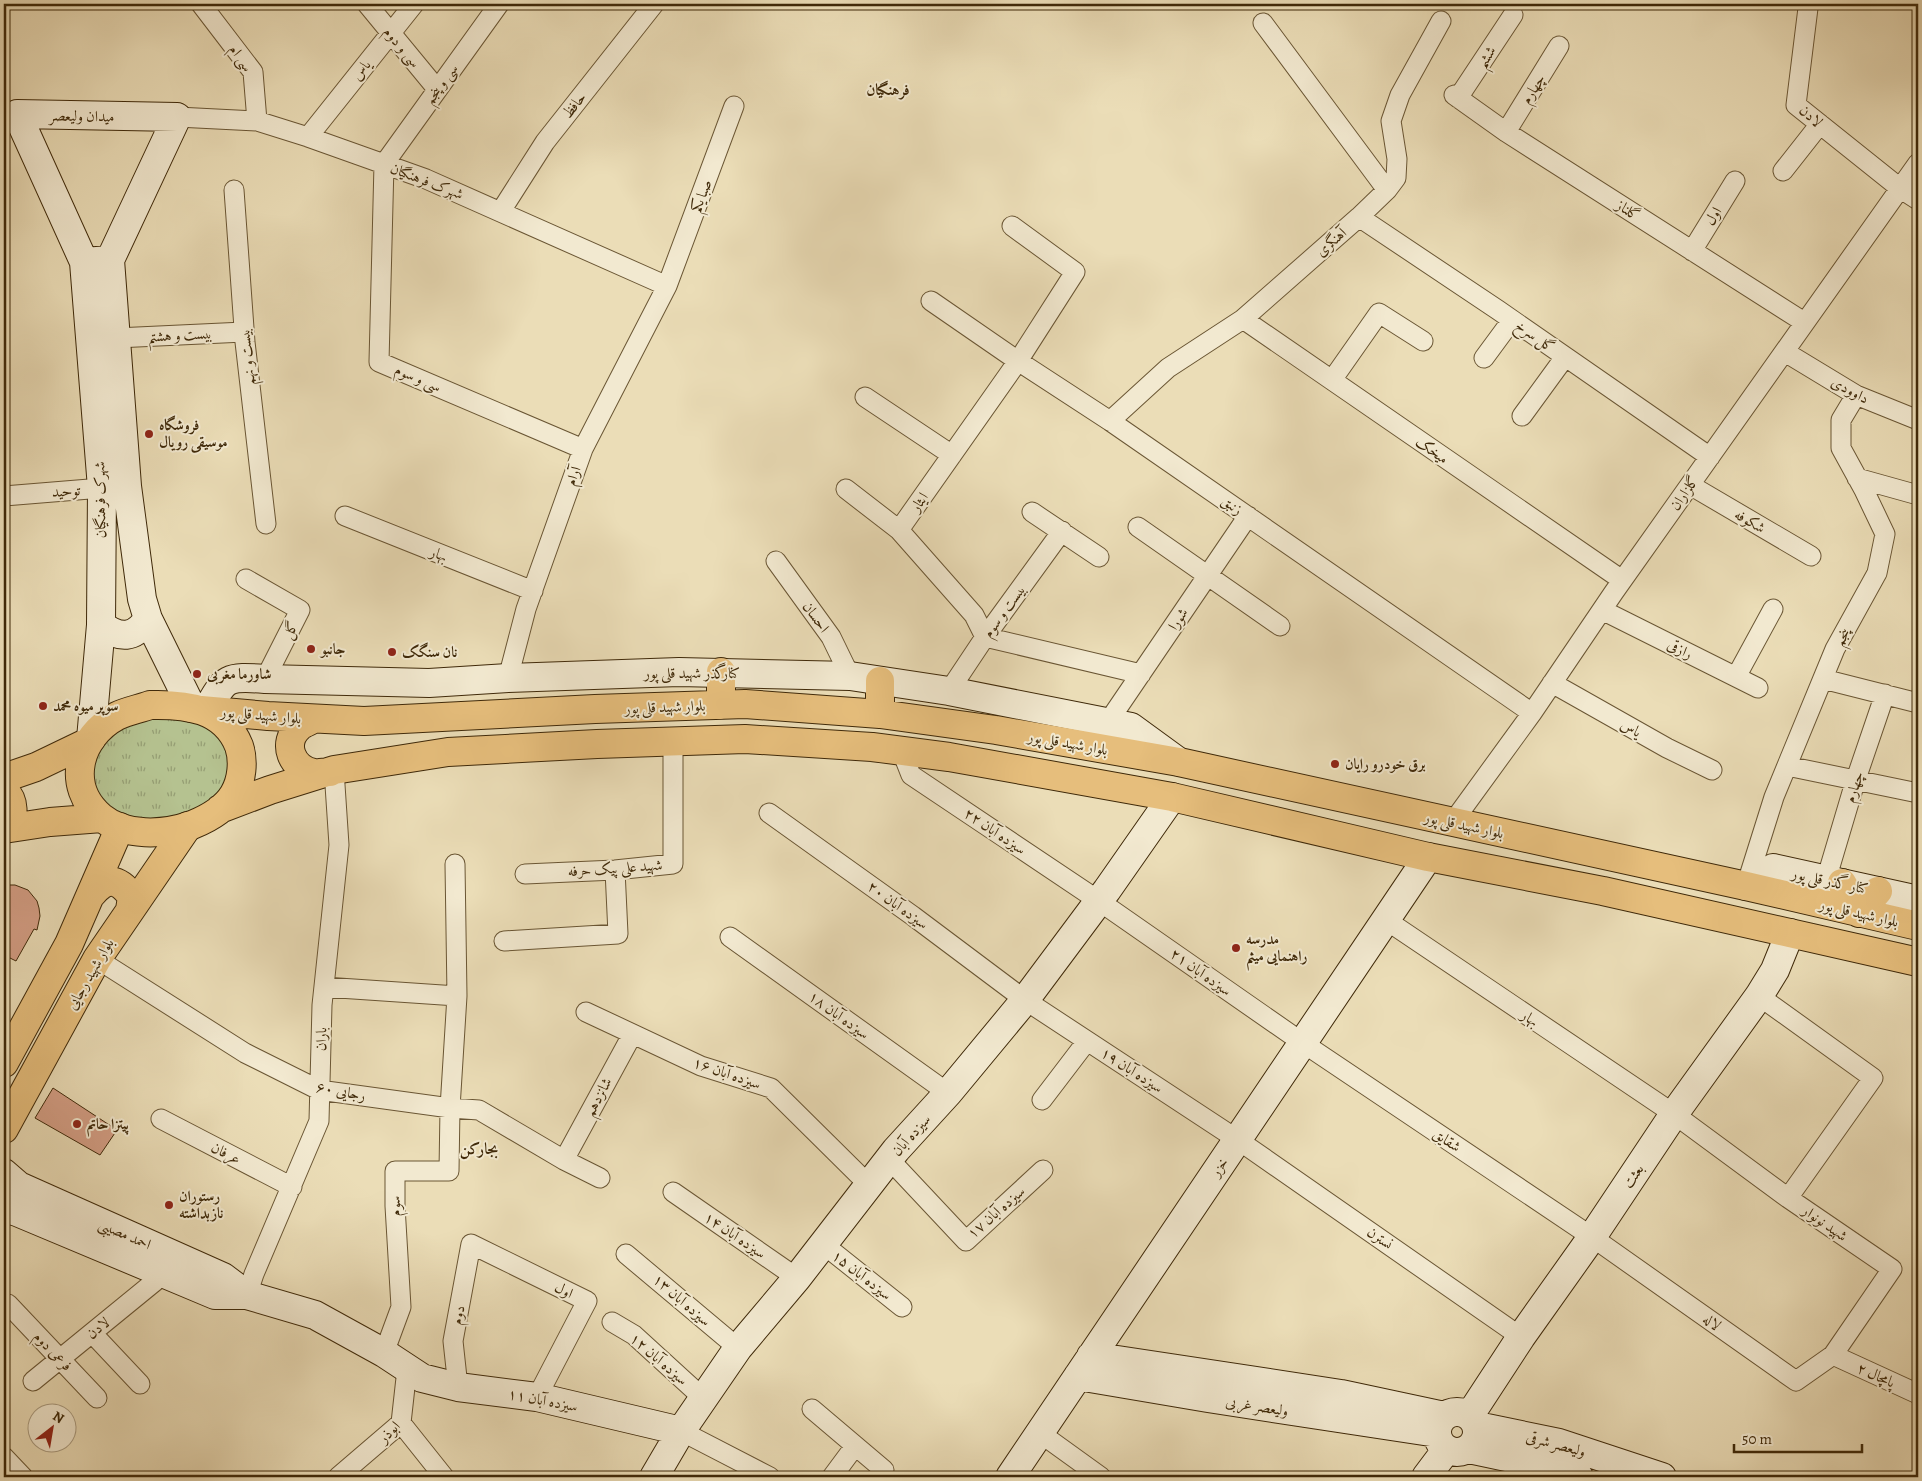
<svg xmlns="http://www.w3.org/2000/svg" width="1922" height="1481" viewBox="0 0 1922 1481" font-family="Alegreya,Amiri,serif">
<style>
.grass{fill:url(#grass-tufts);stroke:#7a764c}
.building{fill:#d49e85;stroke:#3f2909}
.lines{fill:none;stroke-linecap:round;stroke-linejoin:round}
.street-casing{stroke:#6a5634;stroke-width:21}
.secondary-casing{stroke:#3f2909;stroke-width:30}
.primary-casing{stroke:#3f2909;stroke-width:30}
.highway-casing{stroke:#3f2909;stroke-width:30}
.street{stroke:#f2e9d0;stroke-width:19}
.secondary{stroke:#f2e9d0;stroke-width:28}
.primary{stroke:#e6be7c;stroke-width:28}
.highway{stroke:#e6be7c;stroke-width:28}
.poi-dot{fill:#8f2418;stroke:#f2e9d0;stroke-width:2}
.labels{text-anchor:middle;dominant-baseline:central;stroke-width:4;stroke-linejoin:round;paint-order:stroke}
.street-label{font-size:15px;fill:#3f2909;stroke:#f2e9d0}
.poi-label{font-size:15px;font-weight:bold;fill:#3f2909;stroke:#f2e9d0;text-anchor:start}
.neighbourhood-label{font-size:16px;font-weight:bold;fill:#3f2909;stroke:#f2e9d0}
</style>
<defs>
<pattern id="grass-tufts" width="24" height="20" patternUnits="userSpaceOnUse" patternTransform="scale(1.25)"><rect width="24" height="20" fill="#b5c290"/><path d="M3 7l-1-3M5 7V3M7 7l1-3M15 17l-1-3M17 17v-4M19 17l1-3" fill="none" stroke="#959e74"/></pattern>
</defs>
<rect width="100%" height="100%" fill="#ebddb7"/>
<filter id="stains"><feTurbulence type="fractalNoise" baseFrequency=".004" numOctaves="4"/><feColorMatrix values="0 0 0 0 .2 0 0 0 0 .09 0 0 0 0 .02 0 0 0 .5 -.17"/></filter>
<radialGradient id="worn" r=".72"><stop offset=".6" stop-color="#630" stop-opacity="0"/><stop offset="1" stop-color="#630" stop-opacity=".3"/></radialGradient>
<path class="grass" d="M185,715l26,9 22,37 -4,21 -20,24 -22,11 -62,3 -23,-14 -13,-22 1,-25 17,-23 39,-20z"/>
<path class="building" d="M4,885h11l13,5 9,11 2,7 1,8 -3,14 -3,-1 -18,32 -12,-6z
M53,1088l64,42 -17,25 -65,-37z"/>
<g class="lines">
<g class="street-casing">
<path id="street" d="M201,4l52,68 4,49
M367,4l70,85
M499,4l-115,160 -5,198 204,87
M1808,8l-12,97 105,84 17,11
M1263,23l124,167
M1454,95l52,37 298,190
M1458,98l55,-83
M177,117l80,4 51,16 118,42 241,107
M1506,132l53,-86
M308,137l106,-133
M1783,171l37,-47
M234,190l11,152 21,182
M501,211l44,-69 109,-138
M1359,217l139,93 212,147
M1012,226l63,46 -57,89 -119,169 75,85 11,22 156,37
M1692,251l43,-70
M931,301l87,60 92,60 422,292
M1243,319l379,261
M116,338l128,-6
M1785,352l71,43 62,25
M1484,358l28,-38
M1332,380l47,-67 44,28
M865,397l87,58
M1522,416l43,-59
M1110,421l58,-53 75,-49 116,-102 28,-27 9,-12 1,-19 -6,-38 9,-26 41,-74
M1857,478l61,17
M1690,485l121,71
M846,489l53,41
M4,496l110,-9
M1032,512l67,45
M345,516l188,75
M1138,527l142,99
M776,561l55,76 19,39
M246,579l54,31 -35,69
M1602,610l156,78
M1736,677l37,-68
M508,678l18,-69 57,-160 84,-163 67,-180
M1823,679l95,24
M1552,683l115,65 45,22
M949,691l36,-54 77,-106
M1108,722l140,-206
M902,752l9,23 188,126 204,142 289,194 204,144 37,-26 59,-86 -104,-71 -114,-84 -288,-194
M1787,766l131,27
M769,813l144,103 112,84 213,140 283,197
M1452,823l80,-110 82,-121 304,-429
M525,874l90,-4 58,-6v-123
M1826,880l30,-101 29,-85
M1746,886l28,-89 61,-148 42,-76 8,-39 -21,-44 -23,-42v-28l15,-25
M730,937l218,156
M504,941l114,-7 -3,-64
M97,959l148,94 74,37 131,18 29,2 85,50 36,18
M324,987l133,9
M1759,996l114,82 -85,120
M586,1012l115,54 70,22 98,97
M1042,1100l45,-59
M161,1119l131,68
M889,1159l77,82 77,-71
M564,1160l68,-125
M673,1192l124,86
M823,1244l79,63
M626,1254l112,94
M247,1295l7,-21 65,-153 3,-116 17,-160 -5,-75
M8,1304l89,94
M612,1322l22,13 69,63
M92,1333l48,51
M384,1353l17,-46 -6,-101v-35h54l1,-63 7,-112 -2,-132
M1833,1355l85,39
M33,1381l131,-107
M458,1387l-5,-46 18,-97 116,57 -50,96
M812,1409l72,61
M401,1423l43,54
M681,1431l89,46
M1040,1433l61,44
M4,1457l19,20
M338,1477l63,-54 6,-54
M832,1477l23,-31"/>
</g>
<g class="secondary-casing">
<path id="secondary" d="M110,260l-26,2 -67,-148 160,3 -67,143 17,226 15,113 6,20 44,89
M84,262l18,226 -1,137 -10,114
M101,625c19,14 33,14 47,-6
M207,710c18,-33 20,-34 58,-31l164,4 79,-5 171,-6 171,4 99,15 182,36 48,35
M1746,886l27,-18 145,32
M4,1173l15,13 204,91 24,18
M4,1208l13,4 198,83h32l68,20 69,38 38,25 36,9 79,10 144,34
M1091,1356l250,38 103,22
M1078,1376l130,22 229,35
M1437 1432a20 20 0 1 1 40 0a20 20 0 1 1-40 0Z
M1470,1415l51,-78 71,-100 82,-123 85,-118 16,-26 15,-37
M1477,1426l82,17 103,34
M1469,1449l70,15 40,13
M654,1477l27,-46 57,-83 59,-70 99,-128 52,-57 77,-93 82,-110 65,-93
M1010,1477l418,-620
M1426,1477l21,-28"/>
</g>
<g class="primary-casing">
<path id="primary" d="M91,895c15,-19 28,-17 41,2l-2,13
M4,1063l65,-119 51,-117
M4,1129l93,-170 91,-133"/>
</g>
<g class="highway-casing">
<path id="highway" d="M721,672v33
M150,705c36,-1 74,3 89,41 5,15 3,34 -5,48 -9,15 -27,25 -42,31 -28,10 -67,12 -91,-8 -36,-31 -23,-80 16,-101 10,-5 22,-7 33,-11z
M201,710l67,6 96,5 231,-12 150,-5 135,10 116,16 183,32 567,124 172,40
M880,714v-33
M313,719c-5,3 -11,5 -14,8 -18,16 -7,42 15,46 5,1 11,-1 16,-1
M4,778l32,-11 52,-25
M4,790c11,11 11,26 2,38
M220,809l50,-19 64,-20 114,-18 149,-8 148,-5 127,8 77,10 223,40 256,60 175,34 315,71
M4,829l46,-7 52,-4
M1842,883l17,30 19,-22"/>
</g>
<use href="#street" class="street"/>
<use href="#secondary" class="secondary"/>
<use href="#primary" class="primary"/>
<use href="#highway" class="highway"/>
</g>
<g class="poi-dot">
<circle cx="149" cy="434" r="5"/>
<circle cx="311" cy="649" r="5"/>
<circle cx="392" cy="652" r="5"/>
<circle cx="197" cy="674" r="5"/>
<circle cx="43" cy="706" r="5"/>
<circle cx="1335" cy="764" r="5"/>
<circle cx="1236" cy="948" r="5"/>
<circle cx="77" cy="1124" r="5"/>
<circle cx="169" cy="1205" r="5"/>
</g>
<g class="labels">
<g class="street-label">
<text transform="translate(402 47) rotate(50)">سی و دوم</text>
<text transform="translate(1486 57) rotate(-57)">ششم</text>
<text transform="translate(241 58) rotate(55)">سی ام</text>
<text transform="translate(361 70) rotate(-52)">یاس</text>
<text transform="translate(441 84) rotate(-54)">سی و پنجم</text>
<text transform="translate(1533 89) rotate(-58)">چهارم</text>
<text transform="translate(574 105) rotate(-52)">حافظ</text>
<text transform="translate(82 116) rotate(1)">میدان ولیعصر</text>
<text transform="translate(1811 116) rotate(41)">لادن</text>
<text transform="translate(427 181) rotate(21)">شهرک فرهنگیان</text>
<text transform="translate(701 196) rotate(-69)">صبا یکم</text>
<text transform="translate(1628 210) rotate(33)">گلناز</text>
<text transform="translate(1713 216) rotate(-58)">اول</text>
<text transform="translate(1331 242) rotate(-41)">آهنگری</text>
<text transform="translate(180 335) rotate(-3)">بیست و هشتم</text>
<text transform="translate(1535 336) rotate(35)">گل سرخ</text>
<text transform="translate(247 357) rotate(-96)">بیست و نهم</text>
<text transform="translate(418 378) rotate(23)">سی و سوم</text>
<text transform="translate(1850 390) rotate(28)">داوودی</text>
<text transform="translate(1432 450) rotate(35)">میخک</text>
<text transform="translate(573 476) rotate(-70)">آرام</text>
<text transform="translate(66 491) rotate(-4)">توحید</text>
<text transform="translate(1684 493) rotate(-55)">گلزاران</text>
<text transform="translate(100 500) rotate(-91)">شهرک فرهنگیان</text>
<text transform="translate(919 502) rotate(-55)">ایثار</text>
<text transform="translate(1232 505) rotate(35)">زنبق</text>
<text transform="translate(1750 521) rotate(30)">شکوفه</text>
<text transform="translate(439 554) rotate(22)">بهار</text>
<text transform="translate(1004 611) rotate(-54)">بیست و سوم</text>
<text transform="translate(816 617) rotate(54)">احسان</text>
<text transform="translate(1178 619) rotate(-56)">شورا</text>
<text transform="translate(290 630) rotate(-63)">گل</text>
<text transform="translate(1842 637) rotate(-62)">پنجم</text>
<text transform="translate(1680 649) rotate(27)">رازقی</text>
<text x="692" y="673">کنارگذر شهید قلی پور</text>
<text transform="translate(665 707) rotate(-2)">بلوار شهید قلی پور</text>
<text transform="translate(261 715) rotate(5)">بلوار شهید قلی پور</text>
<text transform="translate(1631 728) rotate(29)">یاس</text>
<text transform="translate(1068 743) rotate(10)">بلوار شهید قلی پور</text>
<text transform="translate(1854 787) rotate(-72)">چهارم</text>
<text transform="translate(1464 825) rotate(12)">بلوار شهید قلی پور</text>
<text transform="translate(995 831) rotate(34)">سیزده آبان ۲۲</text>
<text transform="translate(615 868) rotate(-4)">شهید علی پیک حرفه</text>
<text transform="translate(1830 881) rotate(12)">کنار گذر قلی پور</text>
<text transform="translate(898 905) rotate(36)">سیزده آبان ۲۰</text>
<text transform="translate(1859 913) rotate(13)">بلوار شهید قلی پور</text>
<text transform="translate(1201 972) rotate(35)">سیزده آبان ۲۱</text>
<text transform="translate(90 974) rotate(-60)">بلوار شهید رجایی</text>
<text transform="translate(839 1015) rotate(36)">سیزده آبان ۱۸</text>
<text transform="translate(1530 1018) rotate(34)">بهار</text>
<text transform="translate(321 1039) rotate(-88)">باران</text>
<text transform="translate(1132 1070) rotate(33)">سیزده آبان ۱۹</text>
<text transform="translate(727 1073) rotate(19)">سیزده آبان ۱۶</text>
<text transform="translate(341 1091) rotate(11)">رجایی ۶۰</text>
<text transform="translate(598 1097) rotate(-62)">شانزدهم</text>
<text transform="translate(911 1135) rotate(-48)">سیزده آبان</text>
<text transform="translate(1447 1140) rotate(34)">شقایق</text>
<text transform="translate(226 1153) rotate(27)">عرفان</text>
<text transform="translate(1219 1167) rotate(-56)">خزر</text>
<text transform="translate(1633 1176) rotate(-56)">بعثت</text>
<text transform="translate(395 1206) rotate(-91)">سوم</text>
<text transform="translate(996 1212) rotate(-41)">سیزده آبان ۱۷</text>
<text transform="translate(1825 1223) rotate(35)">شهید نونوار</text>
<text transform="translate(125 1234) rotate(24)">احمد مصیبی</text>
<text transform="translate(735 1235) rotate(34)">سیزده آبان ۱۴</text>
<text transform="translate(1380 1238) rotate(35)">نسترن</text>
<text transform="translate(862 1275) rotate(38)">سیزده آبان ۱۵</text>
<text transform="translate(564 1290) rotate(27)">اول</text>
<text transform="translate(682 1300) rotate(41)">سیزده آبان ۱۳</text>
<text transform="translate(458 1315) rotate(-79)">دوم</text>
<text transform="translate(1712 1322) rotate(35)">لاله</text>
<text transform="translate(98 1328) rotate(-39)">لادن</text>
<text transform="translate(53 1351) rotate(46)">فرعی دوم</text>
<text transform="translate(659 1359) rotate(41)">سیزده آبان ۱۲</text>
<text transform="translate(1876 1375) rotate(24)">پامچال ۲</text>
<text transform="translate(543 1400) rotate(11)">سیزده آبان ۱۱</text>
<text transform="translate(1257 1406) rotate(9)">ولیعصر غربی</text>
<text transform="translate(389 1432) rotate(-46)">ابوذر</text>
<text transform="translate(1556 1444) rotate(15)">ولیعصر شرقی</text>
</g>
<g class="poi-label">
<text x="159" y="425">فروشگاه<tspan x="159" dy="17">موسیقی رویال</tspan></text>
<text x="321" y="649">جانبو</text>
<text x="402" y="652">نان سنگک</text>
<text x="207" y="674">شاورما مغربی</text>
<text x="53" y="706">سوپر میوه محمد</text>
<text x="1345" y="764">برق خودرو رایان</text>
<text x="1246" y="939">مدرسه<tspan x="1246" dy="17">راهنمایی میثم</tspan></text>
<text x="87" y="1124">پیتزا حاتم</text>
<text x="179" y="1196">رستوران<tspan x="179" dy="17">نازبداشته</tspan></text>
</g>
<g class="neighbourhood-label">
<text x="888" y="90">فرهنگیان</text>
<text x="479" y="1149">بجارکن</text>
</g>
</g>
<rect width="1922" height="1481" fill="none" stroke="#ebddb7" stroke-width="20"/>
<rect x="5" y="5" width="1912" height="1471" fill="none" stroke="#3f2909" stroke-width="2.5"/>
<rect x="10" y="10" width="1902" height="1461" fill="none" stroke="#3f2909"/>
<g transform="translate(52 1428) rotate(31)"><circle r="24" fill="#f2e9d0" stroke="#aa9c80"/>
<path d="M0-4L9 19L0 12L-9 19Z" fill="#8f2418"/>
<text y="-8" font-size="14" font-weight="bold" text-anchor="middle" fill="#3f2909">N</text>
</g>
<path d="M1734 1444v8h128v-8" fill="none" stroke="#3f2909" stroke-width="2.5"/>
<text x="1742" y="1444" font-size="15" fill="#3f2909" stroke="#f2e9d0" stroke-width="4" paint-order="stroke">50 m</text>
<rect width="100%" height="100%" filter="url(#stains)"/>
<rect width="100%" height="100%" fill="url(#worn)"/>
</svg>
